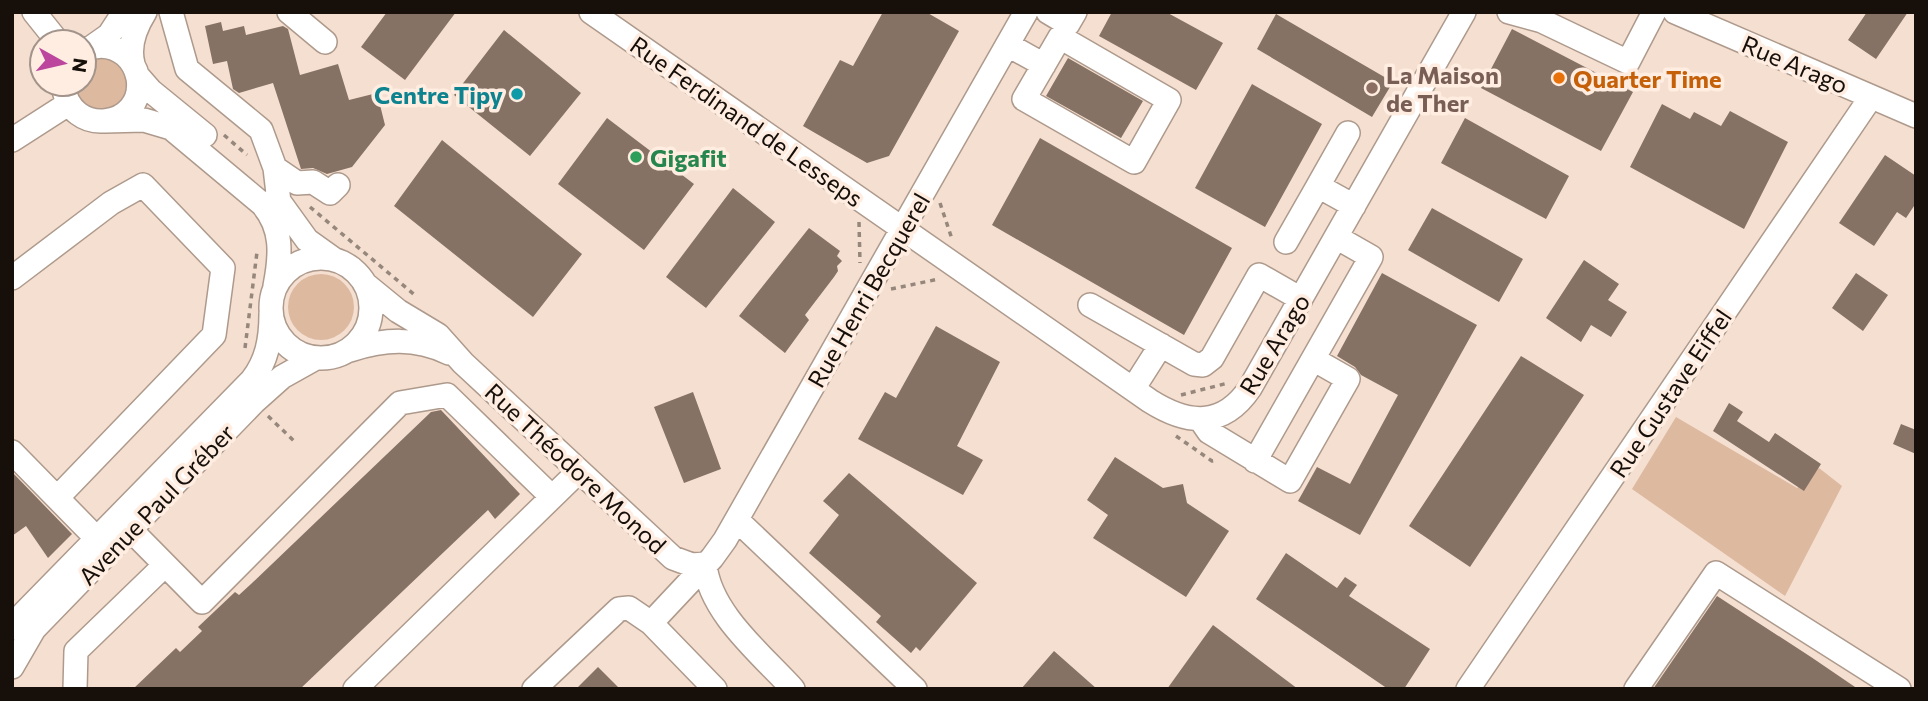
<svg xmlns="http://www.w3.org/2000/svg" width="1928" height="701" viewBox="0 0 1928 701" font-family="Commissioner,sans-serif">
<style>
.green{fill:#ddb9a0}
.building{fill:#857265}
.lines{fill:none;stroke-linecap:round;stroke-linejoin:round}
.minor-casing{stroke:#ae9a8c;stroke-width:26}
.path{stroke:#96877c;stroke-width:3.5;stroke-dasharray:5 5;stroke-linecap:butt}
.minor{stroke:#fff;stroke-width:23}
.food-dot{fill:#e8710a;stroke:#ffede1;stroke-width:2.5}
.education-dot{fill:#8d6e63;stroke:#ffede1;stroke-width:2.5}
.culture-dot{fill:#0f9aa8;stroke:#ffede1;stroke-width:2.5}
.leisure-dot{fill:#2e9e5b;stroke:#ffede1;stroke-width:2.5}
.labels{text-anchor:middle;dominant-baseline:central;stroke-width:7;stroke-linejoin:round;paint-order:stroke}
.street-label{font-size:24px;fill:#160f0a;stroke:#ffede1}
.education-label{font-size:24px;font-weight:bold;fill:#785e54;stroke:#ffede1;text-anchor:start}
.food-label{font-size:24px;font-weight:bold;fill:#c56008;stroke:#ffede1;text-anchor:start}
.culture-label{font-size:24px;font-weight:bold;fill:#0d838f;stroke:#ffede1;text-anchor:end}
.leisure-label{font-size:24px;font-weight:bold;fill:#27864d;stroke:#ffede1;text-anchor:start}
</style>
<rect width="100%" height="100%" fill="#f5dfd1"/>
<path class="green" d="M99,57c21,3 31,12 27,33 -1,7 -2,11 -8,15 -5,4 -14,5 -21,6l-17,-9 -6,-18h10v-21z
M288 307a33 33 0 1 1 66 0a33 33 0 1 1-66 0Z
M1676,417l121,71 22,-20 23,18 -57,110 -153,-107z"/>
<path class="building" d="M387,12h69l-51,68 -44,-33z
M883,12h43l33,19 -70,125 -22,7 -64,-37 37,-66 13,6z
M1112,12h54l57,31 -27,47 -97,-54z
M1867,12h41l-32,47 -28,-19z
M1276,14l117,68 -21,35 -115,-68z
M221,22l2,9 21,-5 2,9 37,-9 5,3 12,46 38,-11 11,36 28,-7 8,32 -33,42 -25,7 -14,-6 -12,1 -28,-86 -34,10 -6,-4 -6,-28 -14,3 -8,-38z
M1512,29l121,63 -32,59 -120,-63z
M504,30l77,63 -51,63 -76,-61z
M1068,58l75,43 -22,37 -75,-42z
M1252,84l70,40 -57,103 -70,-39z
M1662,104l28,15 4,-7 27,14 9,-15 58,31 -44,87 -114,-62z
M607,118l87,66 -50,66 -86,-66z
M1465,118l104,58 -23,43 -105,-56z
M1040,138l192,110 -48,87 -192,-110z
M442,140l140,114 -49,63 -139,-111z
M1885,155l31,21v27l-10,15 -9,-6 -23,34 -35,-23z
M733,188l42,34 -69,86 -40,-31z
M1432,208l91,51 -24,43 -91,-52z
M809,228l31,23 -3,5 5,5 -5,5 1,5 -4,6 -29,38 4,5 -24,33 -46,-37z
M1584,260l35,24 -11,16 19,12 -16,25 -20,-12 -10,17 -35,-24z
M1382,273l95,52 -117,210 -62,-34 19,-34 33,17 48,-89 -37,-20 -6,-8 -18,-11z
M1856,273l32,22 -25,36 -31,-23z
M936,326l64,36 -43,84 26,14 -20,35 -105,-56 27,-47 11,6z
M1521,356l63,39 -114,172 -61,-41z
M693,392l28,77 -37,14 -30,-76z
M1729,403l14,9 -6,9 32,21 6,-9 46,31 -17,27 -91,-60z
M441,410l79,84 -25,25 -7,-9 -188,179h-167l43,-41 4,4 22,-21 -4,-4 37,-35 4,3 12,-11 180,-172z
M1901,424l15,6v24l-23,-10z
M1115,457l48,31 20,-4 4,19 42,28 -43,66 -93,-59 15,-23 -21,-15z
M12,472l60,62 -24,24 -22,-32 -14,10z
M849,473l128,110 -57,68 -4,-4 -5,6 -35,-31 5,-6 -72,-63 30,-38 -16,-14z
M1286,553l51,35 8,-11 12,8 -8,11 81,53 -26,40h-16l-132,-90z
M1717,596l94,61 47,32h-205z
M1213,625l85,64h-131z
M1054,651l43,38h-76z
M598,667l22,22h-44z"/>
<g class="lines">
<g class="minor-casing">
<path id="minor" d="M34,12l24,30
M171,12l16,57 74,61 14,38 4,34
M289,12l36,30
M591,12l559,389c38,24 73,27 100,-13l214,-376
M1048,12l20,12 7,-12
M1509,12l33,9 86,41 26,-50
M1675,12l241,104
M1060,37l109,63 -35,62 -110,-63z
M1008,45l36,20
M92,47l17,-12 15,-23
M133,64c-5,-19 2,-36 12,-52
M137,75l14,16 54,44
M63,84c6,56 83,44 75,-6 -2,-9 -6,-17 -13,-23 -12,-10 -27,-11 -41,-5
M105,121l39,-1 27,8 91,76c21,24 19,51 13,82
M12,140l56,-36
M275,168l22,15 16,-1 17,11 8,-8
M1318,186l30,-53
M276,197l31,43 28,20
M1286,242l32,-56 36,20
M271 308a50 50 0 1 1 100 0a50 50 0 1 1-100 0Z
M12,278l99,-75 32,-18 80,83 -9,67 -157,163
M365,284l33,27 40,24 25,28 210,195 19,7 13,-1c4,48 56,90 88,125
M1090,305l104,59 9,1 9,-7 47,-83 42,24
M350,350c35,-11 65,-13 99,3
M1133,389l28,-44
M1200,419l9,13 81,49 58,-102 -35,-20
M12,452l95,97
M1255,461l116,-204 -35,-20
M118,517l84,85 198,-199 47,-8 105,102
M737,520l178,169
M12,628l12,-15 228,-233c15,-19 19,-41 19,-66
M12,667l22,-38 220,-227 28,-25 34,-19
M75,689l1,-38 89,-86
M355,689l224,-218
M534,689l85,-80 10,-1 22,15
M715,689l-64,-66 61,-65 13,-18 301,-528
M1468,689l403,-592
M1636,689l80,-116 183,116"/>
</g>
<path class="path" d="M224,135l23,20
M940,203l12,36
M310,207l106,89
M859,222l1,41
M891,289l48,-10
M245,348l12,-96
M1181,395l47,-12
M268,416l26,25
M1176,436l36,25 5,-1"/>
<use href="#minor" class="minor"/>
</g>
<circle class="food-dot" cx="1559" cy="78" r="7"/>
<circle class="education-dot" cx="1372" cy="88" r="7"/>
<circle class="culture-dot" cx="517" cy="94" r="7"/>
<circle class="leisure-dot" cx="636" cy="157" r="7"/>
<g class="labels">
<g class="street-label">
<text transform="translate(1795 64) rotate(23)">Rue Arago</text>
<text transform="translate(747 121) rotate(35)">Rue Ferdinand de Lesseps</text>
<text transform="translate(868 290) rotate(-60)">Rue Henri Becquerel</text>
<text transform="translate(1274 344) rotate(-59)">Rue Arago</text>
<text transform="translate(1670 393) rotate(-56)">Rue Gustave Eiffel</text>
<text transform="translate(576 468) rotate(43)">Rue Théodore Monod</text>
<text transform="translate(156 504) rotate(-46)">Avenue Paul Gréber</text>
</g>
<g class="education-label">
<text x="1386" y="74">La Maison<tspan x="1386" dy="28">de Ther</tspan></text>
</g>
<g class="food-label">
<text x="1573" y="78">Quarter Time</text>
</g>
<g class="culture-label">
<text x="503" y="94">Centre Tipy</text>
</g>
<g class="leisure-label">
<text x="650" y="157">Gigafit</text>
</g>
</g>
<rect width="1928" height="701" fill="none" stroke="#160f0a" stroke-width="28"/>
<g transform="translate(63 63) rotate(98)"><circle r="33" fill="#ffede1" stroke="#a2948b" stroke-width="2"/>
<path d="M0-5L12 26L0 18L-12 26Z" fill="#bc469e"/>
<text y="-10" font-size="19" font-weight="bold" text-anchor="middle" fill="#160f0a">N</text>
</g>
</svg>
